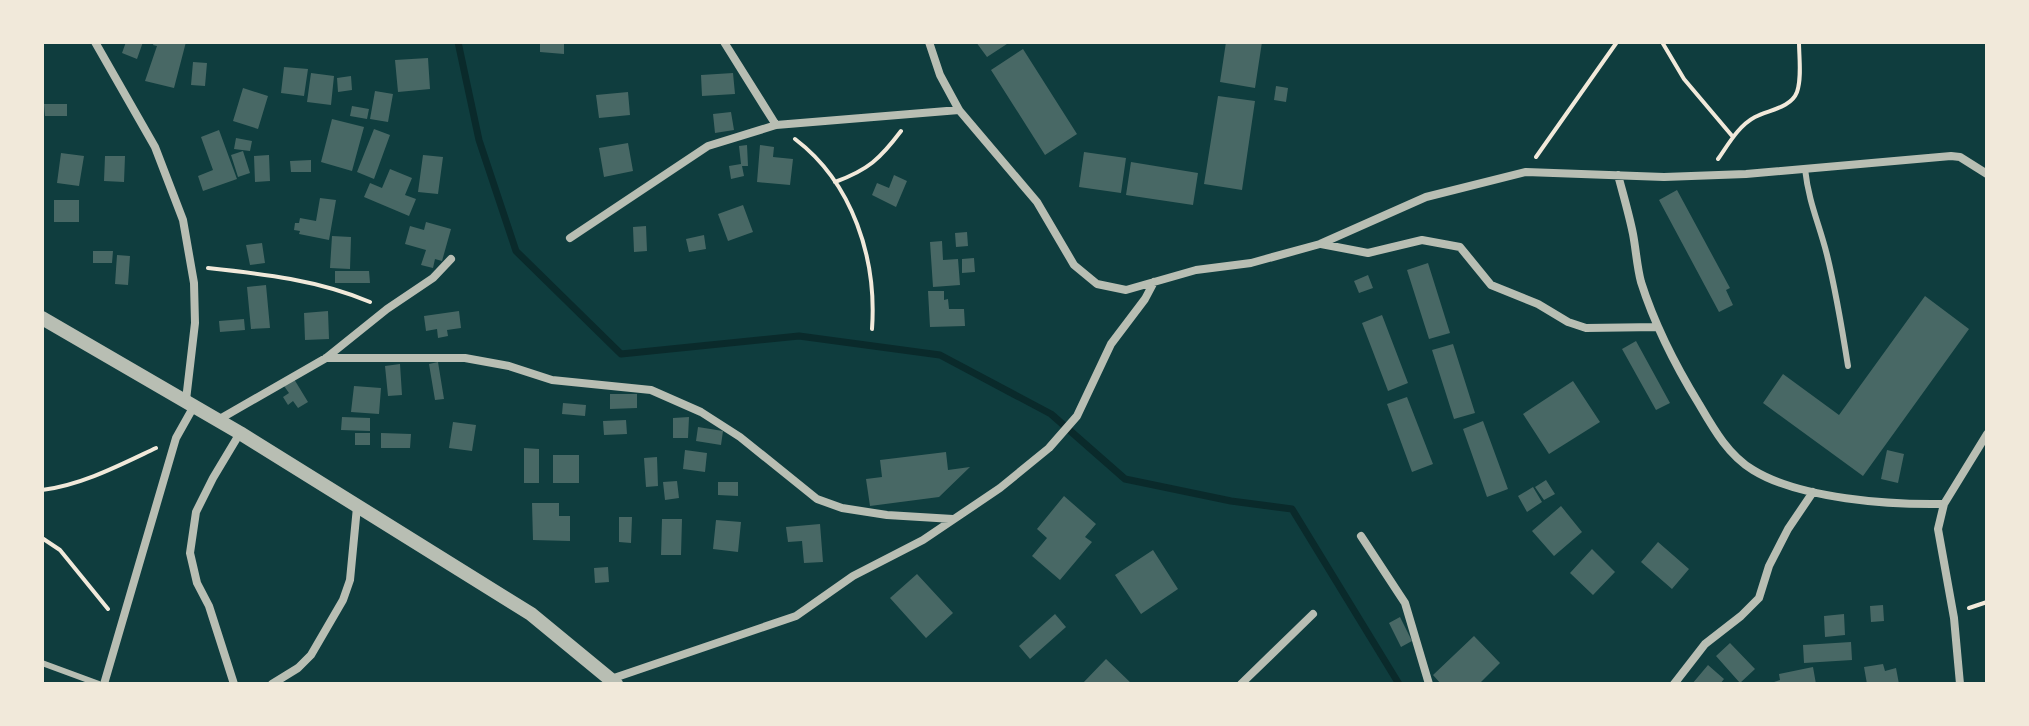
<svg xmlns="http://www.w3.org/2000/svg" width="2029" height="726" viewBox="0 0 2029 726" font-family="Lora,serif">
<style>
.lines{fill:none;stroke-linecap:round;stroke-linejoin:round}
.stream{stroke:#0a2a2b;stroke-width:7}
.building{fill:#486865}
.path{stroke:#f1e9da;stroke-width:4}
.service{stroke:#b8beb3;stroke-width:6}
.minor{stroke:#b8beb3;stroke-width:8}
.tertiary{stroke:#b8beb3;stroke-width:14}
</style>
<rect width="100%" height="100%" fill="#0f3d3e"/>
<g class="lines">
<path class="stream" d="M458,42l21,98 37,111 105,103 178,-18 141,19 111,59 74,65 106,22 61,8 107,175"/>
</g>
<path class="building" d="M126,42h17l-6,17 -15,-6z
M154,42h32l-12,46 -29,-7 12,-35 -4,-1z
M540,42h24v12l-24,-2z
M976,42h34l-23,15z
M1226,42h36l-7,46 -35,-6z
M1023,49l54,85 -32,21 -54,-85z
M428,58l2,31 -32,3 -3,-32z
M193,62l14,1 -2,23 -14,-1z
M284,67l24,2 -4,27 -23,-3z
M311,73l23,3 -3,29 -24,-3z
M733,73l2,21 -33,2 -1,-21z
M351,76l1,14 -14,2 -1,-14z
M1276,86l12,2 -2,14 -12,-2z
M243,88l25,8 -10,33 -25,-8z
M375,91l18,3 -5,28 -18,-3z
M628,92l2,23 -31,3 -3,-23z
M1218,96l37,5 -13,89 -38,-6z
M44,104h23v12h-22z
M352,106l17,3 -2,10 -17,-3z
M731,112l3,18 -19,3 -2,-19z
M332,119l32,8 -12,44 -31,-9z
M374,129l16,6 -16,44 -17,-7z
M219,130l18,49 -34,12 -5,-15 15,-6 -12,-33z
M236,138l16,3 -2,10 -16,-2z
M628,143l5,28 -29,6 -5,-29z
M747,145l1,21h-6l2,10 -13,3 -2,-13 12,-2 -2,-18z
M760,145l14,2 -1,10 20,2 -3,26 -33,-3z
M243,151l7,22 -12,4 -7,-22z
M1084,152l42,6 -5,35 -42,-6z
M61,153l23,3 -5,30 -22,-3z
M269,155l1,26 -15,1 -1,-26z
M423,155l20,2 -5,37 -20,-2z
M105,156h20l-1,26 -20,-1z
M311,160v12h-20l-1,-11z
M1131,162l67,11 -5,32 -67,-10z
M390,169l22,9 -7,17 11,4 -7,17 -45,-19 6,-14 12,5z
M894,175l13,6 -11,26 -24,-12 5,-12 12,5z
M1677,190l53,98 -4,2 7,15 -14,7 -60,-112z
M320,198l16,2 -7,40 -30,-6 1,-3 -6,-1 1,-7h4l1,-5 16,3z
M54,200h25v22h-25z
M743,205l10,27 -25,9 -10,-27z
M426,222l25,7 -9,32 -7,-2 -2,9 -12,-3 5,-15 -21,-6 5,-18 14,4z
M646,226l1,25 -13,1 -1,-25z
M967,232l1,14 -12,1 -1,-14z
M704,235l2,14 -17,3 -3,-13z
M332,236l19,1 -1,32 -20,-1z
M942,241l1,19 15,-1 2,26 -27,2 -3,-45z
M262,243l3,20 -15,2 -4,-20z
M93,251h20l-1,12h-19z
M117,255l13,1 -2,29 -13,-1z
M974,258l1,14 -13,1v-14z
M1428,263l22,70 -21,6 -22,-69z
M335,271h34l1,12h-35z
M1368,275l5,13 -14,5 -5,-12z
M266,285l4,43 -19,1 -4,-42z
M928,291h16v9l4,-1 1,10h15l1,17 -35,1z
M1925,296l44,33 -106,147 -100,-73 20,-29 56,41z
M328,311l1,28 -24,1 -1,-27z
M459,311l2,17 -14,2 1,6 -10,2 -1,-9 -11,2 -2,-15z
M1382,315l26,68 -20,8 -26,-68z
M244,319l1,11 -25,2 -1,-11z
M1636,341l34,62 -14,7 -34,-61z
M1453,344l22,69 -21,6 -22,-69z
M438,362l6,37 -9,1 -6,-36z
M400,364l2,31 -14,1 -3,-30z
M294,379l14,23 -10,6 -5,-7 -5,4 -5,-8 6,-4 -5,-7z
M1573,381l27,41 -51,32 -26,-40z
M354,386l27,2 -2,26 -28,-2z
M610,394h27v14l-27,1z
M1407,397l26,67 -21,8 -25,-68z
M563,403l23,2 -1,11 -23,-2z
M342,417l28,1v13l-29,-1z
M689,417l-1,21h-15v-20z
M626,420l1,14 -23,1 -1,-14z
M1483,421l25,68 -21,8 -24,-68z
M453,422l23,3 -4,26 -23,-3z
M698,427l25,4 -2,14 -25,-4z
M355,433h15v12h-15z
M381,433l30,1 -1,14h-29z
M524,448l15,1v34h-15z
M685,450l22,3 -2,19 -22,-3z
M1887,450l17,4 -6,29 -17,-4z
M946,452l2,18 22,-3 -31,30 -69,9 -4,-27 16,-2 -2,-17z
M553,455h26v28h-26z
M657,457l1,29 -12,1 -2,-29z
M1546,480l9,14 -11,6 -9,-13z
M677,481l2,17 -14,2 -2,-18z
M718,482h20v14l-20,-1z
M1533,487l9,15 -15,10 -9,-16z
M1064,496l32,28 -11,13 7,5 -32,38 -28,-24 15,-18 -10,-9z
M532,503h27v13h11v25l-37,-1z
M1561,506l21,26 -28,24 -22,-25z
M619,517h13l-1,26 -12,-1z
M662,519h20l-1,36h-20z
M716,520l25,2 -3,30 -25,-3z
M820,524l3,38 -19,1 -2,-22 -14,1 -2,-15z
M1658,542l31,27 -17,20 -31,-27z
M1592,549l23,23 -22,23 -23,-22z
M1153,550l25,39 -37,25 -26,-39z
M608,567l1,15 -14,1 -1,-15z
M917,574l36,39 -27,25 -36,-40z
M1883,605l1,16 -13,1 -1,-16z
M1055,614l11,13 -36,32 -11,-13z
M1844,614l1,21 -20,2 -1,-21z
M1400,617l12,24 -11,6 -12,-24z
M1474,636l26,27 -21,21h-38l-8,-9z
M1851,642l1,18 -48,3 -1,-18z
M1730,643l25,26 -15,14 -24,-27z
M1106,659l26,25h-50z
M1883,664l2,7 11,-3 3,16h-32l-3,-17z
M1708,665l16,14 -4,5h-28z
M1813,667l3,17h-48l12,-4 -1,-6z"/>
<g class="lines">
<path class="path" d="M1662,42l22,37 49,58
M795,139c58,44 82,120 77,190
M1536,157l81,-115
M1718,159c10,-14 20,-33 37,-42 13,-7 36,-9 42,-25 5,-14 2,-35 2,-50
M835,182c33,-12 45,-23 66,-51
M208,268c56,6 110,12 162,34
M42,490c40,-5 78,-25 114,-42
M42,538l18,12 48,59
M1969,608l18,-6"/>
<path class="service" d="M1805,169c4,35 14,54 22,86 9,37 15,73 21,111
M42,663l57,21"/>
<path class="minor" d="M95,42l60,105 28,73 11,63 1,40 -9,77
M724,42l52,83
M929,42l11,33 19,35 78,92 37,63 23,19 29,6 70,-20 55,-7 69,-19 106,-47 100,-25 138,5 82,-3 205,-18 9,1 27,17
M1618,175c5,19 11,39 15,59 3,16 4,33 8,48 14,44 34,83 58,122 14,24 29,51 54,66 47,29 137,35 191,34
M570,238l138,-92 68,-21 183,-15
M1321,244l47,9 54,-13 38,7 31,38 47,19 30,18 18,6 72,-1
M326,358h139l44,8 43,14 99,10 50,22 39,25 77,62 25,9 45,7 66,4
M218,420l108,-62 61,-49 46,-31 18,-19
M1361,536l44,67 24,81
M611,679l185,-63 57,-40 70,-36 77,-52 49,-40 28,-32 34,-72 34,-45 9,-17
M104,684l72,-246 18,-32
M234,684l-25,-78 -12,-23 -7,-30 6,-41 17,-34 27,-45
M272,684l26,-16 13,-13 32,-55 7,-20 7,-73
M1241,684l72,-70
M1674,684l31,-40 36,-28 18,-18 10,-32 19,-37 25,-37
M1960,684l-6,-66 -16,-89 6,-25 43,-70"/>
<path class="tertiary" d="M42,318l198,115 291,181 85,70"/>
</g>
<rect width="2029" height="726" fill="none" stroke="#f1e9da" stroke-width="88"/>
</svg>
